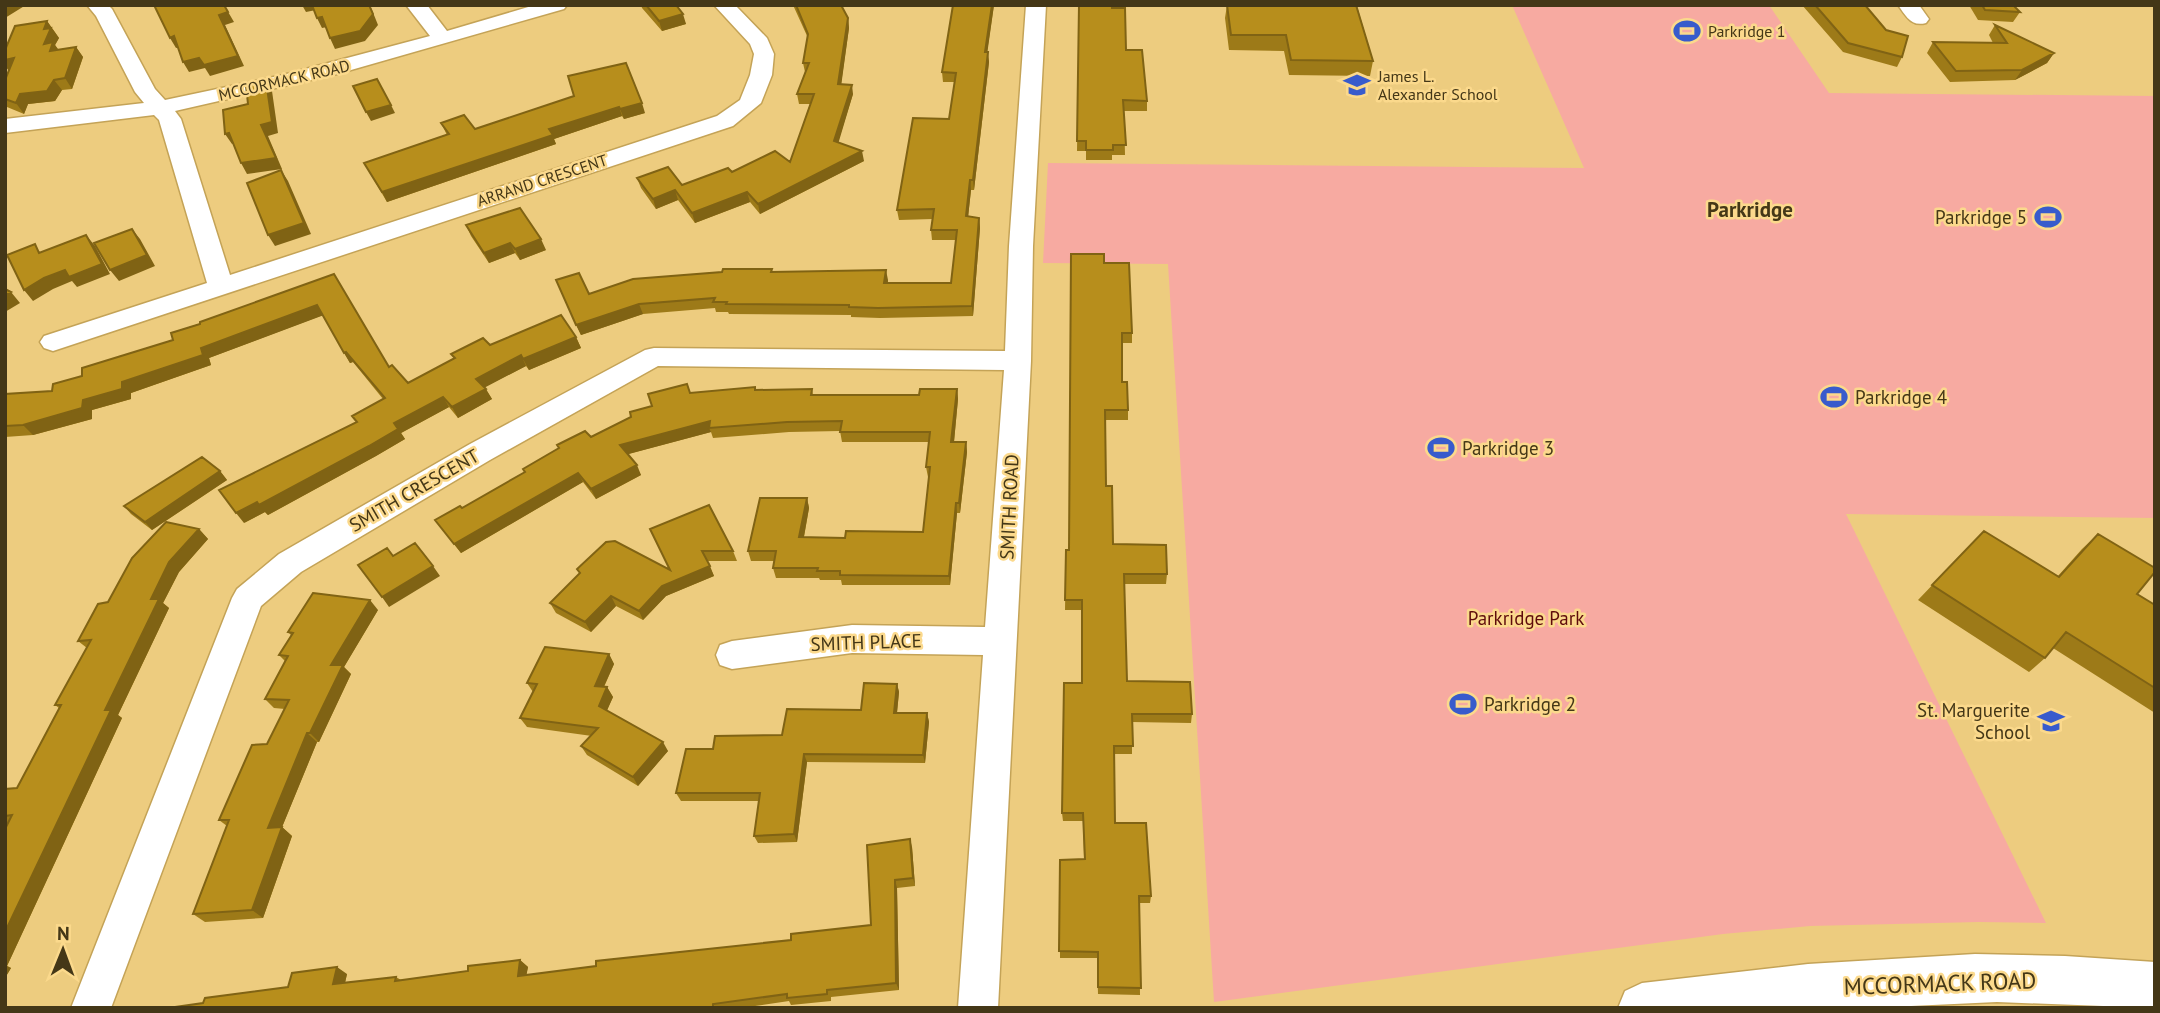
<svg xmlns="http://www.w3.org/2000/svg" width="2160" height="1013" viewBox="0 0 2160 1013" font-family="'PT Sans',sans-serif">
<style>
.green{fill:#f7aaa1}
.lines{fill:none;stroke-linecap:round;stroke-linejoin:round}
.minor-casing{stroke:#c4a357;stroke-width:3}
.tertiary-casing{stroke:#c4a357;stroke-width:3}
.minor{fill:#fff;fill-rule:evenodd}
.tertiary{fill:#fff;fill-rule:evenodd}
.wall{fill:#9d7a18}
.shaded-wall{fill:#806314}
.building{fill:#b78e1c;stroke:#806314;stroke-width:2}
.labels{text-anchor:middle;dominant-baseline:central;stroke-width:5;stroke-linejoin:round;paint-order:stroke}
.far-poi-label{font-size:16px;fill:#443717;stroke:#fbd98c;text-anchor:start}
.far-street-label{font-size:16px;fill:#443717;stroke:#fbd98c}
.poi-label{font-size:19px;fill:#443717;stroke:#fbd98c;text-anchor:start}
.street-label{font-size:19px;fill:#443717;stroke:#fbd98c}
.park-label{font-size:19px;fill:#5e0b0c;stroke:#fbd98c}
.neighbourhood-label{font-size:21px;font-weight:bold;fill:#443717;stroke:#fbd98c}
.near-street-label{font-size:23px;fill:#443717;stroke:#fbd98c}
</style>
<rect width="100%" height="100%" fill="#edcc7f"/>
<path class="green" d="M1512,5h257l60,88 326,3v422l-309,-4 200,409 -67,-1 -169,4 -87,8 -509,68 -46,-738 -125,-1 5,-100 536,5z"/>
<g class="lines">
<g class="minor-casing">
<path id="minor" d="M87,5h21l4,4 43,80 10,11 118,-25 147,-39 -24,-31h21l20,26 88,-26h32l-3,4 -227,65 -162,37 6,8 49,156 487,-159 23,-16 10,-25 4,-21 -4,-10 -36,-39h21l32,33 7,16 -2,21 -11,28 -28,23 -680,225 -9,-3 -4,-6 4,-6 163,-53 -48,-163 -5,-5 -149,18v-14l139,-16 -9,-11 -39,-76z
M1026,5h20l-13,241 -2,115 -33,647h-40l25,-353 -131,-2 -120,16 -12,-4 -4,-10 4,-10 12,-4 120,-16 133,2 19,-257 -346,-4 -168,94 -189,112 -40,34 -150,402h-40l161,-410 5,-9 42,-35 191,-110 175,-94 9,-2 351,3 4,-105z
M1898,5h21l10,14 -3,4c-15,4 -20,-7 -28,-18z"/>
</g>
<g class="tertiary-casing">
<path id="tertiary" d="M1975,954l90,2 90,6v46l-158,-6 -129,6h-250l7,-17 17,-8 166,-19z"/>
</g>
<use href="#minor" class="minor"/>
<use href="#tertiary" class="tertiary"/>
</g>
<path class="wall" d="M641,5h35l10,19 -24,7 -20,-23z
M793,5h48l7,13 1,10 -8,56 12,10 -15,48 26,19 -104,53 -10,-12 -55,21 -17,-23 -22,9 -15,-21 -4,-10 45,7 50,-13 58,-10 20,-58h-11l-2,-10 8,-22 -2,-9 5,-25z
M953,5h41l-7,47 2,10 -15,128h-3l-3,27 11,1 1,10 -7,88 -93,2 -29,-1v-2l-122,-1 -1,-2h-12l-1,-4 -72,6 -62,21 -25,-55 33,14 183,-22 116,8v3h63l5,-43h-24l-1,-10 2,-11 -34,1 -2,-10 52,-91 6,-37h-12l-1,-10z
M1079,5l33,3 14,42 21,51v10h-23l1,44h-13v5h-26v-9h-9z
M1227,5h175v1h-45l16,55 -3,15 -81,-1 -5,-24 -55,-1 -4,-32z
M1802,5h63l37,52 -5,10 -54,-15z
M1969,5h44l7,7 -7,10 -35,-2z
M47,21l12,17 -4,7 3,5 18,-3 7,10 -11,32 -10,1 -7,11 -27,3 -4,10 -17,-7 -2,-3v-24l4,-9z
M1995,25l59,28 -7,10 -32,17 -65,2 -23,-29 6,-11 60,1 -4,-8z
M574,96l71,17 -21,6 -2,-3 -68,23 2,5 -169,58 -23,-39 83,-28 -6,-12 34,6z
M466,225l80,25 -26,10 -5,-7 -26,10 -18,-27z
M1104,263l28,70v10h-10v39l6,28v10h-23l1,66 7,58 54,30 -1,10h-42l3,97 65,33 -1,9 -59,-1v32h-18l1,69 36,73 -1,7h-11l1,92 -42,-1 -1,-36h-37v-98l24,-1 -1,-38h-20l-1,-8 20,-130v-73h-17l1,-60h3z
M334,274l55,93 19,16 46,-24 -3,-5 39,-9 86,-8 5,11 -52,22 -3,-4 -42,21 8,12 -34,19 -9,-11 -48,26 4,6 -29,17 -108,59 -3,-3 -21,11 112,-101 -4,-6 31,-17 -30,-37 -3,1 -27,-48 -114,43 2,7 -80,28v6l-39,11v9l-59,16 -28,2v-43l47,-3 30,-15 91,-36 27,-16z
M812,389l1,6h106l38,-6 1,10 -4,43h12l1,10 -7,61h-3l-7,72h-108l-1,-5h-21l-1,-2h-43l-3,-10 1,-7h-23l-3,-10 59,-53 2,10 -5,29 41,1 78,-6 6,-55h-1l-2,-10 3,-25h-87l-2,-11 -51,1 -76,6 -2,-6 -83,22 13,21 -45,24 -13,-17 -122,71 -26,-33 27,-12 63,-35 -2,-4 36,-20 -2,-4 34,-8 61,-31 38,-13z
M220,471l7,9 -75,50 -21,-16 -7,-8z
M199,529l9,10 -29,33 -16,31 6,5 -51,107 4,3 -115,248 4,2 -6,10 2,-153h-2v-36l12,-1 42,-80 -4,-3 32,-57 -9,-7 30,-39z
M650,529l83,22 4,10h-30l7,15 -48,20 -23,24 -27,-14 -25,26 -35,-19 -6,-10 30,-29 -3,-5 93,1z
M1984,531l74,45 24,-27 16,-15 39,60 18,11v108l-102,-65 -8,10 -16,14 -111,-72z
M378,610l-34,57 7,7 -32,68h-2l-35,85 10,9 -29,82 -58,4 -12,-8 34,-88 -8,-6 48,-76 18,-35 -11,-1 -9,-9 20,-38 -6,-6 12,-20 -3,-3z
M609,654l5,10 -10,23h3l6,10 -6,13 61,41 -30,35 -51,-31 -6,-9 11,-10 -65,-9 -7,-9 13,-26 -6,-9z
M897,684l2,8 -2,21h30l2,9 -4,41 -118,-1 -10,80 -39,1 -4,-7 5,-35h-78l-5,-8 37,-44 69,-14 79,-25z
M912,847l3,39 -18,2 2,102 -68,7v4l-40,4 -2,-4 -48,7h-573l35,-5 85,-16 59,-13 -2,9 51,-6 5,3 67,-9 52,-11 8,7 -2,8 265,-35 80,-15z"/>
<path class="shaded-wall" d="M5,5h21l-21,13z
M224,5l10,17 -9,3 19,41 -34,10 -5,-8 -16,4 -6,-10z
M302,5h11l3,5 -10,2z
M370,5l8,20 -13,16 -30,8 -5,-11z
M992,5h2l-8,57 -1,-10z
M683,14l3,10 -24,7 -3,-10z
M322,17l5,10 -5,1 -5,-10z
M848,18l1,10 -9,66 -2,-10z
M47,21l12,17 -4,7 6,8 -3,8 -14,-17v-15z
M174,36l7,11 -5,1 -6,-10z
M76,47l7,10 -11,32 -7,-11z
M988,52l1,10 -15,128 -1,-10z
M2054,53l-7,10 -32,17 7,-10z
M14,58l-5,13 -4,-5v-6z
M54,80l8,10 -7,11 -27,3 -4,10 -8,-11 4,-9z
M266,81l6,10 6,42 -10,3 14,33 -35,5 -6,-11 20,-38z
M852,85l1,9 -17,57 -2,-10z
M642,103l3,10 -21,6 -4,-10z
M391,105l4,8 -24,8 -5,-9z
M619,107l3,9 -68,23 2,5 -169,58 -5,-10 167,-63z
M229,133l7,10 -4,1 -7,-10z
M862,151l2,10 -104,53 -2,-10z
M281,170l7,11 23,53 -36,12 -7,-11z
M970,180l1,10 -4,37 -1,-11z
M675,190l3,10 -22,9 -3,-10z
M747,192l3,10 -55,21 -3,-10z
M979,218l1,10 -7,88 -1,-10z
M132,229l8,10 15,27 -36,15 -9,-11z
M86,235l9,11 15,28 -33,13 -5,-6 -19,8 -20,12 -9,-11 20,-12z
M541,239l5,11 -26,10 -5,-11z
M510,243l5,10 -26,10 -5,-10z
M886,270l2,10 -2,13 -2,-10z
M11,292l9,11 -15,9v-17z
M639,304l4,10 -62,21 -5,-10z
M317,305l7,10 -115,43 2,7 -80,28v6l-39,11v9l-59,16 -10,-10 178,-77z
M576,337l5,11 -52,22 -6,-11z
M346,352l7,10 -3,1 -6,-10z
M521,355l5,11 -44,23 -6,-10z
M486,389l6,10 -34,19 -6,-11z
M957,389l1,10 -5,53 -2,-10z
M443,397l6,10 -48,26 4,6 -29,17 -108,59 -3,-3 -21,11 -8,-10 158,-90z
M710,421l-1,7 2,4 -86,23 -5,-10z
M966,442l1,10 -7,61 -1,-10z
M637,465l4,10 -45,24 -5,-10z
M220,471l7,9 -75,50 -7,-8z
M578,473l5,9 -122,71 -7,-9z
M807,498l2,10 -7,39 -3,-10z
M956,503l1,10 -7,72 -1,-9z
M199,529l9,10 -29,33 -16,31 6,5 -51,107 4,3 -115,248 4,2 -6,10v-46l100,-222 46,-111 18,-37z
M433,566l7,10 -51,31 -7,-10z
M710,566l4,10 -48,20 -23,24 -4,-9 23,-25z
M611,596l5,10 -25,26 -6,-10z
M370,600l8,10 -34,57 7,7 -32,68 -9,-9 21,-68z
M609,654l5,10 -14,31 -5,-9z
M897,684l2,8 -3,30 -2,-9z
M607,687l6,10 -8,18 -6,-9z
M927,713l2,9 -4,41 -2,-8z
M307,733l10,9 -39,95 -10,-9z
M663,742l5,9 -30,35 -5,-9z
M804,754l3,8 -10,80 -3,-8z
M282,827l10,9 -29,82 -11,-8z
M910,839l2,8 3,39 -2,-8z
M895,880l2,8 2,102 -3,-7z
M520,960l8,7 -3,16 -7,-7z
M337,967l10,7 -4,17 -10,-7z"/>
<path class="building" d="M154,5h70l4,7 -9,3 19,41 -34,9 -5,-7 -16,4 -9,-26 -4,2z
M312,5h57l4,9 -13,17 -30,7 -8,-21 -5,1z
M646,5h30l7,9 -24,7z
M796,5h45l7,13 -10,66 14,1 -18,56 28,10 -104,53 -11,-12 -55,21 -17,-23 -22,9 -16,-21 31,-11 14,18 46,-17 4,4 43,-21 15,11 24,-68h-17l12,-31h-6l5,-29z
M953,5h39l-7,47h3l-15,128h-3l-4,36 13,2 -7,88 -94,2 -29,-1v-2l-123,-1 1,-2h-14l2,-4 -76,6 -63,21 -20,-45 23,-7 10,21 44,-15 89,-7 1,-3h49l-1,3 115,-2 -2,13h67l6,-53h-26l3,-21 -37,1 16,-92 36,1 7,-46 -14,-1z
M1079,5h33v3h13l1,42h16l5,51 -24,-1 3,45h-13v5h-27v-9h-9z
M1227,5h129l17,56 -82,-1 -5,-25h-55z
M1815,5h50l21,25 22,6 -6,21 -54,-14z
M1982,5h31l7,7 -35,-2z
M47,21l-3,8 7,-1 -7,16 9,-2 -3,9 26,-4 -11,31 -11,2 -7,11 -27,3 -4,9 -11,-4v-19l9,-22 -9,2v-10l10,-24z
M1995,25l59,28 -32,17 -66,1 -23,-29 74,1z
M626,63l16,40 -22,6 -1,-2 -70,22 4,6 -171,57 -18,-29 85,-29 -8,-11 23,-8 11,14 99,-33 -6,-20z
M377,79l14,26 -25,7 -13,-26z
M266,81l6,41 -11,3 15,33 -35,5 -12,-30 -4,1 -2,-24 25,-6 -2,-18z
M281,170l23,53 -36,12 -21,-52z
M520,208l21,31 -26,10 -5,-6 -26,10 -18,-28z
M132,229l15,26 -37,15 -16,-27z
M86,235l16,29 -33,13 -4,-7 -21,8 -20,12 -17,-35 28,-11 4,9z
M1071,254h33v9h25l3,70h-10v49h5l1,28h-23l1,76h6l1,58 53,1 1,29h-43l3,107 63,1 2,32h-60l1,32h-19l1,77h31l5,73h-12l2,92 -43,-1v-35l-39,-1 1,-91 25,-1 -2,-46h-21l2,-130h18v-83h-17l1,-50h3z
M334,274l55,93 3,-2 16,18 47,-25 -4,-4 32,-16 7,7 71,-30 15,22 -53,22 -2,-4 -45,24 10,10 -34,18 -9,-10 -49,26 4,6 -29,17 -110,59 -2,-3 -21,11 -17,-23 138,-68 -5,-6 33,-18 -39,-46 -2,1 -27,-48 -116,43 2,7 -81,27v7l-39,11 -1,8 -59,17 -18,1v-32l47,-3 1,-7 29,-8v-8l91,-28 -2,-7 29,-9v-2z
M5,289l6,3 -6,3z
M687,384l3,9 65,-6v3l57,-1 -1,6h108l1,-6h37l-6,53h15l-7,61h-3l-7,73 -109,-1v-4h-23l1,-3h-45l3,-17h-28l12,-53h47l-8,39 46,1 1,-7 77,1 7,-65h-4l4,-35h-90l2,-11 -55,1 -78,6 1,-7 -90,24 17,20 -46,24 -13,-16 -124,71 -19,-24 25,-14 2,2 63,-36 -2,-3 36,-21 -2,-3 28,-14 6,6 40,-20 -1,-5 22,-6 -4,-12z
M202,457l18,14 -75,51 -21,-16z
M709,505l24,46h-31l8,15 -48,20 -23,25 -28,-15 -26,26 -35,-19 30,-30 -3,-4 29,-27 9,-1 55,29 -20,-41z
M166,522l33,7 -30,33 -18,37h8l-54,111h6l-106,222v-103l7,-14 -7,1v-27l12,-1 44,-83h-6l36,-65 -13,1 20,-37 10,-2 24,-44z
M1984,531l75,46 39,-43 57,34v4l-18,22 18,11v83l-89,-56 -21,26 -113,-73z
M415,543l18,23 -51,31 -24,-32 29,-17 6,8z
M313,593l57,7 -39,65h12l-33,68h-3l-39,95 14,-1 -30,83 -59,4 36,-94h-10l33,-75 15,-1 22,-44 -24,-1 23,-43 -9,-1 14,-22 -5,-1z
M545,647l64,7 -14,32 12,1 -8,19 64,36 -30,35 -52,-31 17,-18 -78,-10 17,-34 -10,-1z
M864,683l33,1 -3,29h33l-4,42 -119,-1 -10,80 -40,2 6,-43h-84l10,-44h27l2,-13 67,-1 5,-26 74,1z
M910,839l3,39 -18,2 1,103 -69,7v4l-40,4v-4l-74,10v4h-545l35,-5 2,-5 83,-11 4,-14 45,-6 -4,17 63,-7 -1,4 73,-10v-5l52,-6 -2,16 78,-10v-5l195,-21v-6l80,-9 -4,-80z"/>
<defs>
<g id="stadium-bare" transform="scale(2.1)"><path d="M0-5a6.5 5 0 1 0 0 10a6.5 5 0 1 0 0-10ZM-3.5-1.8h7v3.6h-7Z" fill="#385bcc" stroke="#fbd98c" stroke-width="2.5" paint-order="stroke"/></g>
<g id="school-bare" transform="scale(2.1)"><path d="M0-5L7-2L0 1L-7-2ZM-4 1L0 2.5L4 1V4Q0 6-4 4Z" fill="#385bcc" stroke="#fbd98c" stroke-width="2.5" paint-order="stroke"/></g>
</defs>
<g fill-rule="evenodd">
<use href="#stadium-bare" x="1687" y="31"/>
<use href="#school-bare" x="1357" y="85"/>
<use href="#stadium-bare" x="2048" y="217"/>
<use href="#stadium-bare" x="1834" y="397"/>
<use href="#stadium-bare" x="1441" y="448"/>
<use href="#stadium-bare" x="1463" y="704"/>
<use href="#school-bare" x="2051" y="721"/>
</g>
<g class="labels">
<g class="far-poi-label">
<text x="1708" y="31">Parkridge 1</text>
<text x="1378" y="76">James L.<tspan x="1378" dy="18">Alexander School</tspan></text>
</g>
<g class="far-street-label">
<text transform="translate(284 80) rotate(-13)">MCCORMACK ROAD</text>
<text transform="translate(542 180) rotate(-18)">ARRAND CRESCENT</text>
</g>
<g class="poi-label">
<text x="2027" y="217" text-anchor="end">Parkridge 5</text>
<text x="1855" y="397">Parkridge 4</text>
<text x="1462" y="448">Parkridge 3</text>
<text x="1484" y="704">Parkridge 2</text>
<text x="2030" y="710" text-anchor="end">St. Marguerite<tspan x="2030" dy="22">School</tspan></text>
</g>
<g class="street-label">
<text transform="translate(414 490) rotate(-30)">SMITH CRESCENT</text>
<text transform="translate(1009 507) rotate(-87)">SMITH ROAD</text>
<text transform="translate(866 642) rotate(-2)">SMITH PLACE</text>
</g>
<g class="park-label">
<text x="1526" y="618">Parkridge Park</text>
</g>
<g class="neighbourhood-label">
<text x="1750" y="209">Parkridge</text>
</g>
<g class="near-street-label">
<text transform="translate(1940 983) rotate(-2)">MCCORMACK ROAD</text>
</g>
</g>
<rect width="2160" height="1013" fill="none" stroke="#443717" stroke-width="14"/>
<g transform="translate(63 950) rotate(1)" stroke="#fbd98c" stroke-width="5" paint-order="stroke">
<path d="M0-5L12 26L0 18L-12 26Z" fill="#443717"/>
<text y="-10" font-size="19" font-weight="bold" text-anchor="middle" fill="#443717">N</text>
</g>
</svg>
